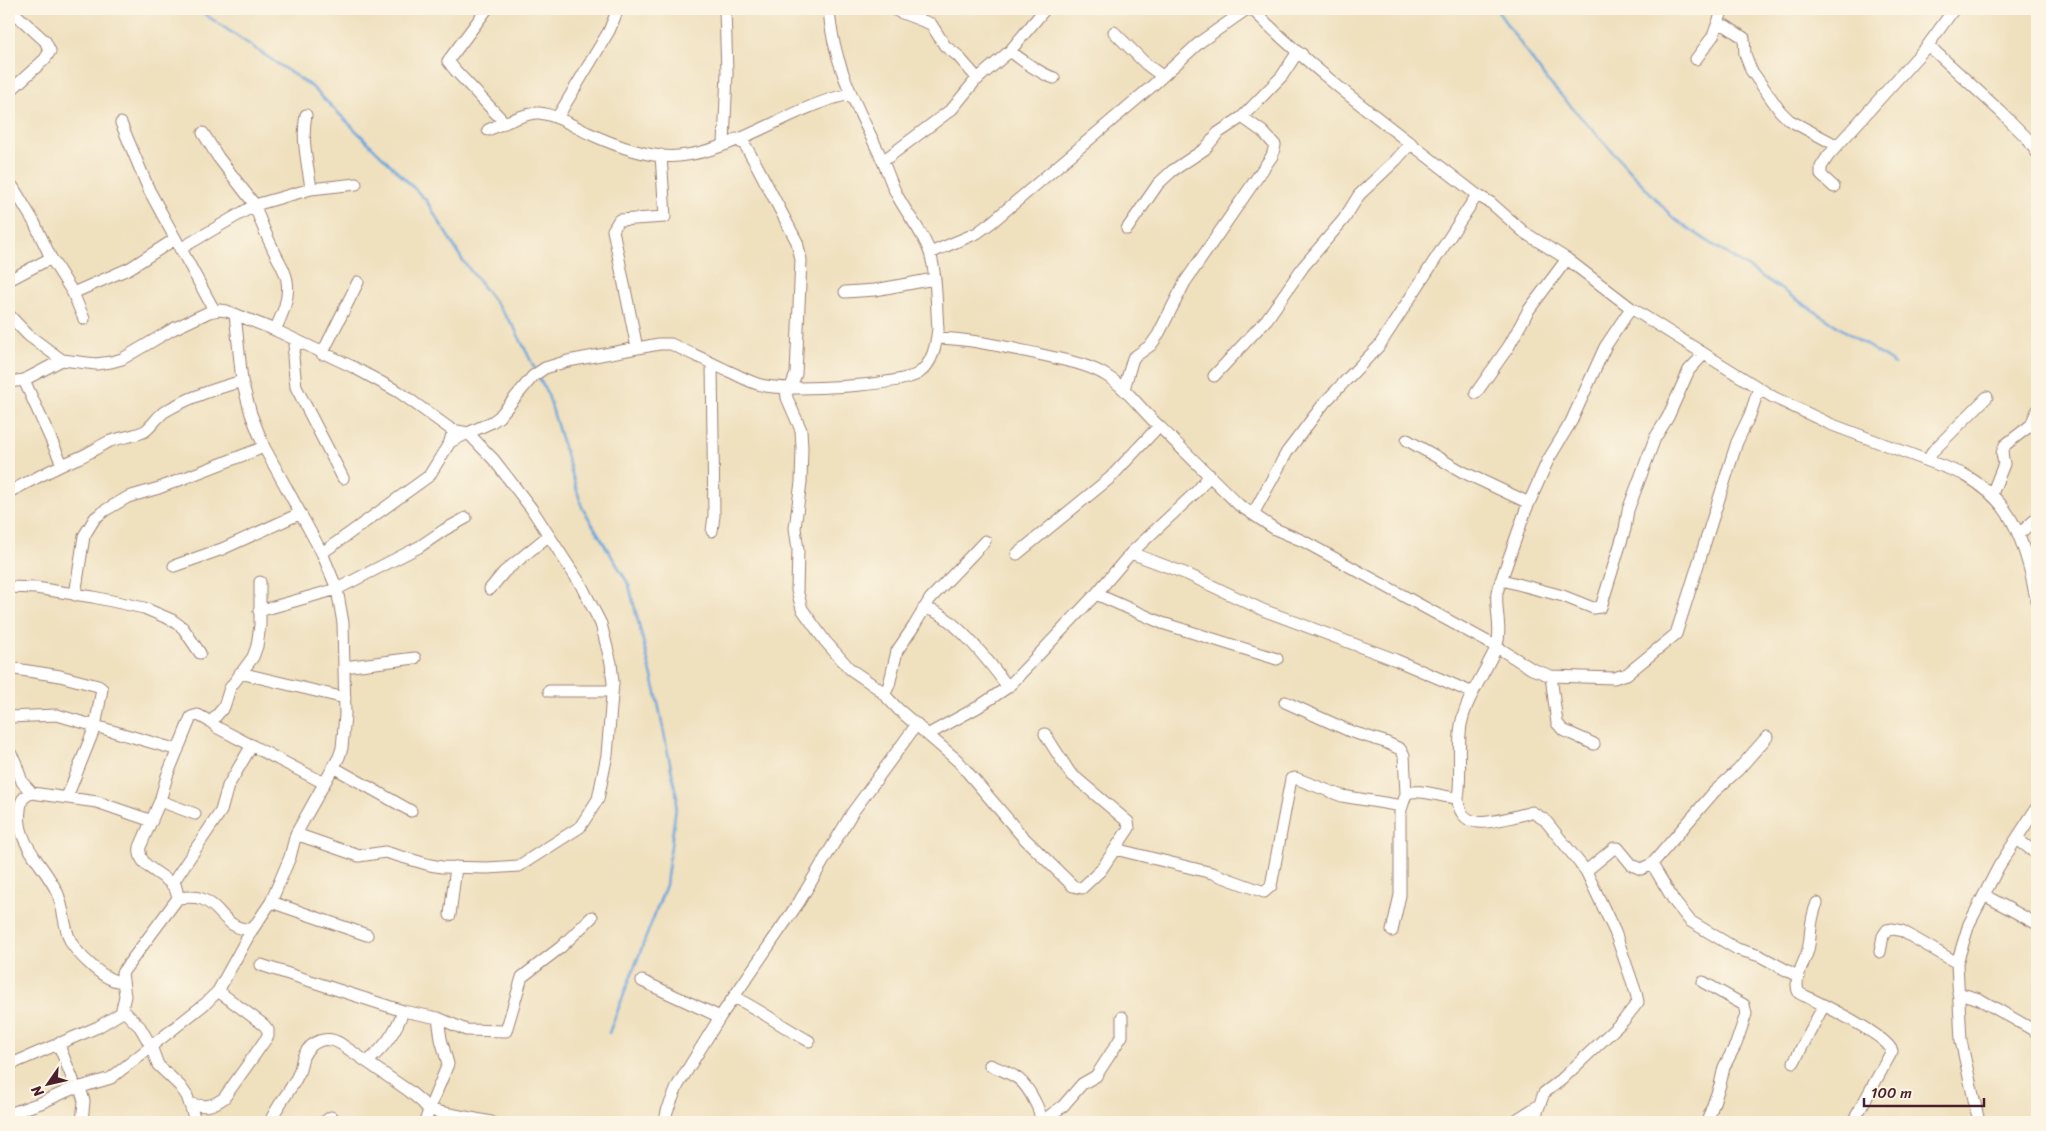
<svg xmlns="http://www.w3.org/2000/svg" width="2046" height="1131" viewBox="0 0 2046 1131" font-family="Sriracha,sans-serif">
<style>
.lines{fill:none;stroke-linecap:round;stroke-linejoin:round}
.stream{stroke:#6da5db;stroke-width:2.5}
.minor-casing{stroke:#9c8074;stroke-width:13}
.minor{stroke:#fff;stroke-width:11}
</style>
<rect width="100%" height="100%" fill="#fcf5e5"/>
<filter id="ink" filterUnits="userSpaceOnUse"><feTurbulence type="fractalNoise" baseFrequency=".02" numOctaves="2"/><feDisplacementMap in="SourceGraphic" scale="10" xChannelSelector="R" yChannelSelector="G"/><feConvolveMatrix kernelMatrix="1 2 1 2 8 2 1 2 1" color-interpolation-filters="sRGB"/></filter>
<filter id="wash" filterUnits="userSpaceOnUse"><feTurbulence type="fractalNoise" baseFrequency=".0096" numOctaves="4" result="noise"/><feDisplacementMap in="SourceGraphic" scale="20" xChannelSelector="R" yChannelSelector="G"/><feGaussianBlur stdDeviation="1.12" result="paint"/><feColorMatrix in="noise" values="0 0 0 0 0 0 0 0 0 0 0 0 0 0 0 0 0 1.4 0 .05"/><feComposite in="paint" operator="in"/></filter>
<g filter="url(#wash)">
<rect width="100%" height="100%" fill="#efe0be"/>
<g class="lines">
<path class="stream" d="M197,9l115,78 114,113 37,61 51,66 21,42
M1496,9l50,70 128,140 221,145
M538,376l10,19 34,112 47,78 27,108 21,105 -11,87 -57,148"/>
</g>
</g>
<g filter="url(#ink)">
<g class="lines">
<g class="minor-casing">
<path id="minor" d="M487,9l-39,52 7,9 50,53
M892,9l39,15 14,22 12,9 21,24
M1252,9c68,69 149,126 225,186l14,8 34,30 42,26 64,49 142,89 57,27 133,50c44,25 56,53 68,100 2,9 3,18 6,27
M1718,25l8,1 18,12 1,16 6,16 29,41 9,9 47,25
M1114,32l32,32 16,12
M1928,45l73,67 26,26 10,15
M1010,51c13,10 29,22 44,27
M1696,59l17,-23 10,-27
M9,92l36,-33 5,-8 -5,-10 -35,-32
M306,115c-5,24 2,50 5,74
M557,118l52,-87 9,-22
M121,123l28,67 65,120
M488,130c11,-5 40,-18 51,-17 17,2 33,12 49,20 26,12 62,26 91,23 58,-5 113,-50 171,-62
M203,133l15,24 37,48c5,17 13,34 21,50 4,8 10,17 11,26 3,17 -5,34 -12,49
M736,139l9,6 11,19 41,78 4,18 -5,114 -6,15
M724,144l3,-71 -2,-64
M883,161l69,-52 23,-28 35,-30 35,-42
M13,187l21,35 17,36 22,35 11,26
M1834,187l-13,-12v-8l7,-11 100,-111 26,-36
M1127,229l31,-45 14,-13 33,-22 13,-16 24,-16 40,-41 13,-20 7,-2
M180,249l75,-44 56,-16 45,-5
M930,253l47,-20 15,-11 159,-135 49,-45 47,-33
M9,280l42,-22
M845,292l30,-2 59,-11
M73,293l57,-25 45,-29
M9,315l19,20 34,25 34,4 15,-2 11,-3 51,-30 36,-17 10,-2 8,1 48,19 78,37 46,25 53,38 16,3 24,-11 7,-5 34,-41 12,-8 23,-7 91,-17h12c19,9 37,17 55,26 12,5 23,12 35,15 25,7 139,1 158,-12 14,-10 17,-28 19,-44 -2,-25 -1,-53 -8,-76 -7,-22 -24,-39 -34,-60 -6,-12 -10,-26 -16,-38 -23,-48 -48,-93 -51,-146
M937,338c35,1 68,9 101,16 24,6 48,9 69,22 21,13 34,34 52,50l-49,52 -93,76
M296,341l-3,16 3,30 47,91
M637,348l-24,-118 6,-10 46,-3 -4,-62
M322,354l36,-72
M62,360l-38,20 38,84
M712,363l2,153 -2,15
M1214,376l53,-57 36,-52 41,-48 15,-24 37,-35 15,-17
M9,382l15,-2
M786,389l1,9 14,32 1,18 -1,34 -6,46 3,22 -1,40 5,19 23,32 25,28 29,20 19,20 60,52 64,75 51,50 9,2 19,-18 28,-42 -1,-6 -58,-49 -25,-39
M1124,389l9,-31 18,-13 7,-10 27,-53 87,-126 3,-11 -12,-13 -21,-15
M1476,393l33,-47 19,-35 39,-52
M1159,426l80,79 36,24 28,12 194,106 35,22 19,7 63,2 13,-4 49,-40 61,-192 13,-27 9,-27
M1407,440l56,32 66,31
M1928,461l5,-10 54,-54
M9,492c23,-12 45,-24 69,-34 10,-4 20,-11 30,-16 11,-5 29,-6 37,-11 7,-5 12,-14 19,-19 25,-15 51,-23 78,-31
M1992,494l12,-30 -2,-11 3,-8 26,-20 6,-14
M1253,514l34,-62 38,-50 54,-56 98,-151
M2019,534l18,-16
M322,553l107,-77 21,-34 1,-5
M1131,553l56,21 76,36 133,50 77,33
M174,566l48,-17 77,-35
M1502,578l4,3 57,15 30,12 8,-1 24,-78 3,-19 27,-72 13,-21 21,-47 15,-16
M9,587l27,1 57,9 51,11 28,12 11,8 17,25
M490,589l14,-17 44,-36
M1096,594l66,29 115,36
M75,595l9,-59 11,-18 9,-7 24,-14 31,-9 105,-41
M923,609c25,-2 71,59 85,78
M259,611l78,-22 82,-42 25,-17 22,-12
M344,667l71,-9
M9,668l51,8 38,10 4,3 -7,38 -28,70
M240,673l105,25
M1551,676l6,47 6,7 31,14
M549,691h63
M884,695l5,-10 8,-34 17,-25 16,-27 55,-58
M1285,702l67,30 33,10 15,7 4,6 2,39
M9,717l48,-2 121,35
M211,722l7,6 106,55
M929,734l49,-27 30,-20 88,-93 35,-41 66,-62 13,-16
M9,751l6,10 7,21 10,11 65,9 55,19
M333,767l78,44
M32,793c-10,4 -11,7 -12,17 -5,33 24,54 37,82 7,15 6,32 13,48 6,13 37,44 52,41
M1458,798c0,12 6,23 20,24 9,2 43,-7 54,-10l13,8 41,51 29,61 21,61 2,9 -14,18 -63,60 -17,13 -9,24 4,5
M160,801l35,13
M296,834l63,22 26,-4 45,13 12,2 45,1 32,-2 61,-39 18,-28 9,-44 6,-72 -2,-20 -10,-39 -20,-39 -50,-77 -37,-48 -26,-27 -18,9
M2017,839l20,15
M1115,849l97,24 52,19 7,-6 20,-107 4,-1 47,18 60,10
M1652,864l22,37 16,20 47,28 23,7 39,21
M1586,871l28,-23h4l14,17 9,4 11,-5 62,-72 24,-22 29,-33
M177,891l-3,-10 47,-70 7,-25 24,-41
M1984,895l53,29
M178,898c-3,-25 -42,-26 -38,-51l20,-46 7,-25 24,-59 7,-2 13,7 13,-15 6,-19 23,-31 4,-11 3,-21v-43
M271,902l96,33
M1817,903c-8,19 -5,29 -9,47 -3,12 -16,31 -9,43 18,9 87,41 93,58l-39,71
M450,915l6,-48
M1392,931l8,-36v-82l6,-19c11,-7 37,4 52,4 4,-25 -1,-48 3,-73 4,-21 16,-40 26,-59 3,-7 8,-14 10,-21 5,-16 -2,-36 0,-53l28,-80 23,-52 23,-38 34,-75 26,-39
M1880,952l3,-16 4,-6 6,-1 9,2 55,32
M261,965l142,46
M642,981l78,36
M1703,982l41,23 2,9 -10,30 -12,23 -4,18 -13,37
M1958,993l21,6 58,33
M734,997c26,13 49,30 75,44
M121,1013h5l14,14 11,19 7,19 22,21 7,10 7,21v5
M58,1043l15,37 1,9
M367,1062c17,-14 29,-30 36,-51l35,7 28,12 40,1 16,-54 39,-30 31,-30
M1794,1062l30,-57
M9,1065l89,-38 23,-14 4,-17 -3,-23 56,-75c8,-1 16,-2 24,1 21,8 23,32 50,30
M990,1065c23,10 32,11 44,35 4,8 7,13 6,22
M80,1088l4,13 -2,21
M191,1104c15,3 20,3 33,-6l44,-62v-6l-4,-5 -46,-34
M9,1114l34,-12 24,-11 44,-13 95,-75 12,-12 32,-58 21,-31 19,-45 6,-23 43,-77 3,-9 3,-33 -2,-92 -6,-34 -15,-36 -58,-106 -13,-33 -9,-33 -7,-67
M270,1122c7,-17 20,-30 28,-47 3,-6 3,-12 5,-18 8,-17 24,-22 38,-13l68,47 13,11 7,8 19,-46 -7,-25 -3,-21
M324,1122l7,-5 8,5
M425,1122l4,-12 62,12
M665,1122l2,-11 11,-26 42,-68 79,-115 53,-89 65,-89
M1041,1122l22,-16 19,-22 14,-8 26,-40v-19
M1513,1122l25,-16
M1979,1122l-18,-81 -4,-78 12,-39 30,-58 38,-59"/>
</g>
<use href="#minor" class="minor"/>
</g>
</g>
<rect width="2046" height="1131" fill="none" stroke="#fcf5e5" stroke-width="30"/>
<g transform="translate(48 1084) rotate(236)" stroke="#fcf5e5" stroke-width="4" paint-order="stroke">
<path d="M0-4L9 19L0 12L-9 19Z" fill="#4a1f2b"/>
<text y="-8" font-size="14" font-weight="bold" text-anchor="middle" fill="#4a1f2b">N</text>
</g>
<path d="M1864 1098v8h120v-8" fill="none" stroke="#4a1f2b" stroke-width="2.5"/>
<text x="1871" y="1098" font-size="15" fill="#4a1f2b" stroke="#fcf5e5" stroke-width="4" paint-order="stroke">100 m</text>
</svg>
